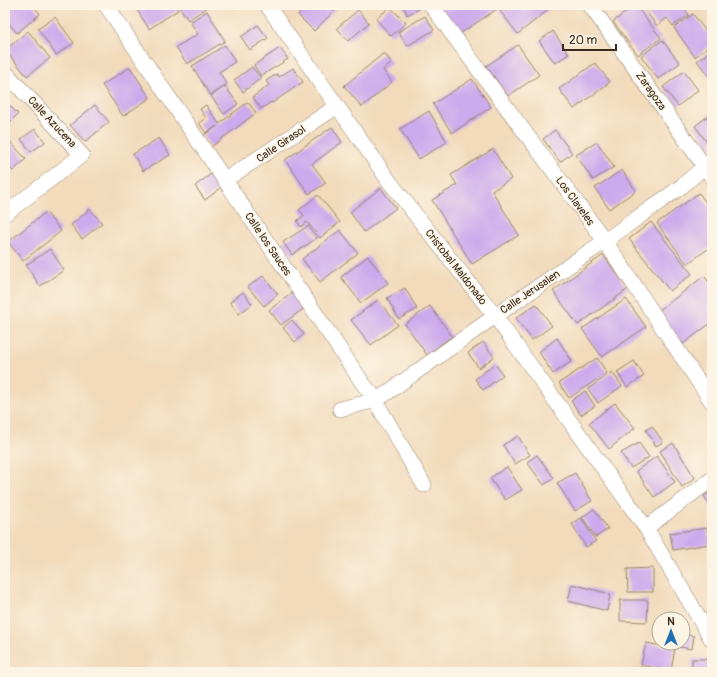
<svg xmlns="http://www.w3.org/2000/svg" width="717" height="677" viewBox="0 0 717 677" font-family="Pangolin,sans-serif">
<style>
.building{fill:#cda9ed}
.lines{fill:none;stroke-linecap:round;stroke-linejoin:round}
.street-casing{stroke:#96826c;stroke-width:16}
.street{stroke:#fff;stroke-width:15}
.labels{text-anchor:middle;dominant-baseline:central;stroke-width:3;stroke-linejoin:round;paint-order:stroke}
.street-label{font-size:11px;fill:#3b2a1e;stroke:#fcf5e5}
</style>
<rect width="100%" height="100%" fill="#fcf5e5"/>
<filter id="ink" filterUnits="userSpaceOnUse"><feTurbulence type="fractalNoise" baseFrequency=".025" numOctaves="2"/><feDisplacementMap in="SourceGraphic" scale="8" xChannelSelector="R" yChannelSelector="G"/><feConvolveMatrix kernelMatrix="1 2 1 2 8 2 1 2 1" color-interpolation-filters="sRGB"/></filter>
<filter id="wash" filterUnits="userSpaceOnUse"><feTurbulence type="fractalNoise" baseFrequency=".012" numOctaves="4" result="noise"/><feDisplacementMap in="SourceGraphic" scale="16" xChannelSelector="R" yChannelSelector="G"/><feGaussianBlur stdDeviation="0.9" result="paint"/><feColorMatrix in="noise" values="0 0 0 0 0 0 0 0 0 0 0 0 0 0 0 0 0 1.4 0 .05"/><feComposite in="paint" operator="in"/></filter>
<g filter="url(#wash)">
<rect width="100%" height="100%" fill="#f2dabb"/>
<g id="blocks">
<path class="building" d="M14,5h19l7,9 -23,19 -12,-14v-6z
M134,5h40l4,5 -29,19z
M178,5h33l-23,15z
M308,5h32l-26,26 -16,-16z
M403,5h17l1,3 -14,7z
M438,5h61l1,2 -42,28z
M508,5h46l-36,29 -18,-23z
M635,5l26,33 -23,17 -25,-33z
M641,5h43l-1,1 6,9 -16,11 -6,-8 -10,8z
M390,7l16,16 -15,13 -15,-17z
M358,10l11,13 -21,18 -11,-13z
M207,11l18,30 -38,23 -11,-17 22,-13 -8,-12z
M693,14l19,25v5l-17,13 -21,-29z
M425,16l9,14 -27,16 -9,-14z
M55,17l19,26 -18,12 -18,-26z
M258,25l10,13 -18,12 -9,-13z
M28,31l22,27 -23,18 -22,-26z
M553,31l16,23 -14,9 -16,-22z
M662,40l18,23 -22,16 -17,-23z
M225,45l10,17 -16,10 8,12 -17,11 -18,-29z
M518,45l21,30 -31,21 -22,-30z
M280,48l8,11 -27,17 -7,-11z
M712,50v30l-15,-19z
M384,53l8,10 -9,7 9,12 -30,25 -18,-21z
M595,63l15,19 -36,27 -15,-20z
M130,67l20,31 -27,18 -21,-31z
M252,67l9,11 -18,14 -9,-12z
M293,68l10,14 -31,21 -1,-1 -10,7 -8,-12 16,-12 -3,-4 11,-7 2,3z
M684,71l14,19 -20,16 -15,-19z
M472,79l19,28 -39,26 -19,-29z
M225,86l13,18 -14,10 -13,-18z
M5,101l13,13 -13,13z
M248,102l8,11 -45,34 -8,-11 14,-10 -11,7 -7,-10 7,-5 -6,-9 6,-4 13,19z
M95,105l14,17 -24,20 -15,-17z
M429,111l18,31 -28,17 -19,-30z
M712,113v34l-1,1 -16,-22z
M332,127l10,15 -30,22 14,19 -17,11 -24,-34z
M35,129l10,13 -14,10 -10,-13z
M555,130l17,23 -12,9 -17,-23z
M5,136l21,23 -13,12 -8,-8z
M159,138l11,17 -27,16 -10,-17z
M597,142l17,25 -21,13 -17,-25z
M493,149l18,30 -19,12 27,44 -47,29 -40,-64 25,-15 -6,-10z
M622,170l14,21 -27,18 -14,-21z
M211,174l11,13 -17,13 -10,-14z
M381,188l15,20 -32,24 -14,-20z
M699,193l13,18v35l-25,18 -30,-41z
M318,195l22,27 -20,16 -13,-16 -6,5 -4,-6 7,-6 -5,-5z
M90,209l12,14 -20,16 -11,-14z
M46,212l15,19 -38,30 -15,-19z
M651,222l41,52 -22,17 -41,-52z
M308,226l9,12 -25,17 -9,-13z
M340,230l18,23 -38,29 -18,-23z
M50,249l14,21 -24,16 -14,-21z
M603,255l25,34 -50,36 -25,-34z
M368,256l20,27 -27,20 -20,-26z
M263,276l15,18 -14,12 -16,-19z
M704,276l8,10v36l-29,22 -26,-32z
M405,288l12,21 -18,10 -12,-21z
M295,291l11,16 -25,18 -12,-15z
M243,292l9,12 -13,10 -9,-12z
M626,299l20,28 -44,30 -20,-28z
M378,300l20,25 -27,20 -20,-25z
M536,304l16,22 -20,14 -16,-22z
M430,306l22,30 -25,19 -22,-31z
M292,320l12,14 -9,8 -12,-14z
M557,338l15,23 -19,13 -14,-22z
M483,342l11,15 -15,11 -11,-15z
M597,358l10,15 -38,25 -10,-15z
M634,361l10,15 -17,11 -10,-15z
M495,364l8,11 -20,15 -8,-11z
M612,372l10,14 -24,17 -10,-14z
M585,391l10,15 -14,9 -10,-14z
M615,403l20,25 -26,21 -20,-26z
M652,426l11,16 -7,4 -10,-16z
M518,436l12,19 -15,9 -12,-19z
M639,443l10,14 -18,11 -10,-15z
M673,443l22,35 -13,9 -22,-36z
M537,455l17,23 -10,7 -17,-23z
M657,456l18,26 -21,15 -18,-26z
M507,467l15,23 -17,10 -15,-22z
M575,473l17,28 -17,10 -18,-28z
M712,491v17l-8,-12z
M594,509l14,20 -12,8 -14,-20z
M581,518l15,23 -10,6 -14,-23z
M707,528l3,16 -37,6 -3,-17z
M653,568v24h-25l-1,-23z
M572,584l38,10 -3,17 -39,-10z
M620,600h28l-1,22 -27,-1z
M683,634l11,2 -2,13 -25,-4 1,-2h15z
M646,643l29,5 -4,23 -30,-6z
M692,659h17v13h-17z
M640,668l19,3v1h-20z"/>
</g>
</g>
<g filter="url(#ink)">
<use href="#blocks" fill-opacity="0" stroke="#96826c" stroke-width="1"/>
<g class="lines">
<g class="street-casing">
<path id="street" d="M106,5l258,380 13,15 -1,2 48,83
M267,5l122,176 106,135 151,212 66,112
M431,5l174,236 107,161
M590,5l122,172
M5,72l77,83 -77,59
M225,180l111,-73
M340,409l37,-9 118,-84 110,-75 77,-55 30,-26
M646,528l66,-49"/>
</g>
<use href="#street" class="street"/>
</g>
</g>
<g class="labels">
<g class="street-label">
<text transform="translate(651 91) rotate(55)">Zaragoza</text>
<text transform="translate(52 122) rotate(47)">Calle Azucena</text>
<text transform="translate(281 144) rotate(-34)">Calle Girasol</text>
<text transform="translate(575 201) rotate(54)">Los Claveles</text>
<text transform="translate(268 244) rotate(56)">Calle los Sauces</text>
<text transform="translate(456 267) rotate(52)">Cristobal Maldonado</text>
<text transform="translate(530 292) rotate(-34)">Calle Jerusalen</text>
</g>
</g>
<rect width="717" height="677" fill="none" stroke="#fcf5e5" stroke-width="20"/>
<g transform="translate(671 631)"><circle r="19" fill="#fcf5e5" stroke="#afa495"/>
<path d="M0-3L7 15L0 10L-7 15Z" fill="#1f6fb2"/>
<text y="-6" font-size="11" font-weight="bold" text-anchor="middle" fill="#3b2a1e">N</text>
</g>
<path d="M563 44v6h53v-6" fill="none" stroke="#3b2a1e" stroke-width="2"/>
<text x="569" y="44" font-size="12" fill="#3b2a1e" stroke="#fcf5e5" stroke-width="3" paint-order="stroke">20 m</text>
</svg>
